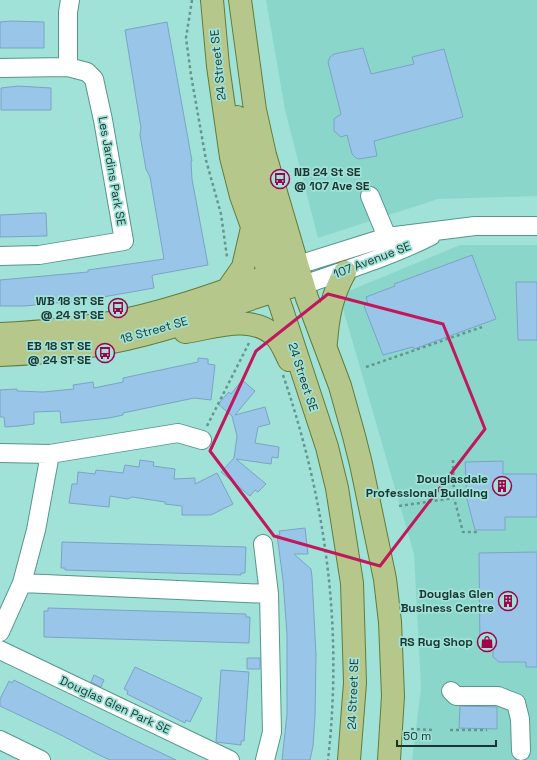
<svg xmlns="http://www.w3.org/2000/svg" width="537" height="760" viewBox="0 0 537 760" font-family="'Space Grotesk',sans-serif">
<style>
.built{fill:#8bd6cb}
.building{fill:#99c5e8;stroke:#7aa4c6}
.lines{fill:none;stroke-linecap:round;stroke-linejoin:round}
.minor-casing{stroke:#56968d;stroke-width:20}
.major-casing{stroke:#617c39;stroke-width:24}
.path{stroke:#65968e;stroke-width:2.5;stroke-dasharray:3 3;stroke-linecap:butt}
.minor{stroke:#fff;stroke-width:18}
.major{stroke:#b6c78b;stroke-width:22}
.marked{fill:none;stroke:#c2185b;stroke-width:3;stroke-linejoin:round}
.labels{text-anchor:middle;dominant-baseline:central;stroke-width:3.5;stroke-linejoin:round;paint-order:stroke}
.street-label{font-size:12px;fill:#1b3632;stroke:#a0e2d7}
.poi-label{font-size:12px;font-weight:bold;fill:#1b3632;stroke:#a0e2d7;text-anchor:end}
</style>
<rect width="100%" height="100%" fill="#a0e2d7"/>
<path class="built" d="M266,0h271v196l-99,3 -120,39 -33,-128z
M460,245h77v515h-125l9,-72 -7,-134 -75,-259z"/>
<path class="building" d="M11,21l33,1v26h-44v-26z
M167,22l25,139h-1l1,18 16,86 -55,10 -1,1 2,12 -68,12 -61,6h-25v-26l88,-8v-2l76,-11 -14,-82 -4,-8 -6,-34 1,-7 -16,-98z
M363,48l8,26 43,-10 -2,-7 32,-8 19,68 -89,24 3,15 -18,3 -3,-1 -4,-4 -5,-19 -6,2 -7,-6v-12l7,-5 -13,-52 2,-5 4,-3z
M18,86l33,2v22h-50v-22z
M39,213h7l1,23 -47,1v-22z
M472,255l24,64 -82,30 -1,-2 -30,8 -19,-49 4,-2 -2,-7 29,-11 -1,-2z
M516,282h21v58h-19z
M198,358l10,1v5l7,1 -4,35 -17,-2 -71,15v2l-14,3 -48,5 -1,-12 -26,1v12l-15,2 -14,1 -1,-10h-4v-27l17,-1v2l26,1 31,-3 -1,-4 20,-3 1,6 29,-6v-4l75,-16z
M242,380l13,11 -20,24 30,-8 5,17 -12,3 -3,16 24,4 -1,11 -6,-1 -1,7 -35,-5 30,25 -8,8 -3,-2 -5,6 -29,-24 13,-14 3,-22 -5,-20 -14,-12 11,-12 2,2z
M140,460l14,2 -1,4 22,3 -1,10 21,-1v6l22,-11 16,31 -22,11h-29v-9l-17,-2v-2l-33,-5 -4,2 -18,-3 -1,11 -40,-4 3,-19h5l1,-12 17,2 1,-4 27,3 2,-8 14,2z
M503,461v13h34v43h-32v13h-30l-8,-31 -2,-37z
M305,528l3,26h-14l17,15 1,8 4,78 -1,61 -2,30 -3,14h-28l5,-46v-79l-4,-55 -6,-45h3l-1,-4z
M62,542l184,5 -1,26h-4v2l-176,-5v-2h-4z
M537,552v115h-11v-5h-27l-6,-5v-8h-13l-1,-96z
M48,608l198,6v3h4l-1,26 -205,-6v-26h4z
M247,658h13v11h-13z
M135,667l67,31 -12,24 -4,-2 -1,3 -58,-29 1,-3 -4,-2z
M221,670l28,2 -5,69h-3v4l-25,-3z
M94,675l10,5 -3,7 -10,-5z
M14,680l118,59 44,21h-66l-13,-6 -36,-19 -61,-29v-7l9,-18 3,2z
M460,706l37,1v22l-38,-1z"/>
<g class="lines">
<g class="minor-casing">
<path id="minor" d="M68,67v-55l2,-12
M0,68l68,-1 19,5 7,7 9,41 21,121 -85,14 -39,1
M370,196l17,41
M298,265l89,-28 88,-11h62
M303,285c43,-15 86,-28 128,-49
M0,453l50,1 128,-21 24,7
M263,544l6,50
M22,583l247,11 3,138 -7,28
M0,632l22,-49 14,-53 14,-76
M0,650l230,110
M451,691l5,5h42l18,7 4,16 1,32
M0,740l41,20"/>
</g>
<g class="major-casing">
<path id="major" d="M212,0l6,66 13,91 10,39 40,111 46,140 10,41 15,95 3,100 -6,77
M240,0l15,110 10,45 42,143 33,88 14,50 7,28 24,115 5,43 3,74 -4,64
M237,117l16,59 34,103
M227,290l16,-23 9,-39
M185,332c28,-4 66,-19 90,4 6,5 10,16 14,24
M0,334c37,-2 73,-5 109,-11 50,-9 98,-26 146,-43
M326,342c2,-26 6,-47 19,-70
M0,355c56,-2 111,-10 165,-26 42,-12 82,-32 125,-42"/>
</g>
<path class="path" d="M192,0l-6,38 5,37 15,85 15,54 6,43
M366,367l116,-40
M283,375c43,126 60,252 45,385
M207,426l43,-85
M453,460l1,38 9,34h15
M399,506l55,-8
M411,729l24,1
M450,730h37"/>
<use href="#minor" class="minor"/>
<use href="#major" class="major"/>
</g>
<path class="marked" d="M328,294l115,30 42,105 -105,137 -106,-30 -64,-85 46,-100z"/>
<defs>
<g id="bus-ring" transform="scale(1)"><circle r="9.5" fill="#a0e2d7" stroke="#9e034b" stroke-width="1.5"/><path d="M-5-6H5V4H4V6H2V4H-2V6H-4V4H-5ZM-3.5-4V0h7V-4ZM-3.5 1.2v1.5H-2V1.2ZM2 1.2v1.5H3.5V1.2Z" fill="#9e034b"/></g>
<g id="building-ring" transform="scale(1)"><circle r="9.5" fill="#a0e2d7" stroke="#9e034b" stroke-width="1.5"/><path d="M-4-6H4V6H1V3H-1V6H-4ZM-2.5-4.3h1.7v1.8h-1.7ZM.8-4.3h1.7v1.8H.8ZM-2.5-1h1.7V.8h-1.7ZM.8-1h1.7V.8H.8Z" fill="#9e034b"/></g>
<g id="shop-ring" transform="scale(1)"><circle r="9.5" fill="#a0e2d7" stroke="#9e034b" stroke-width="1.5"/><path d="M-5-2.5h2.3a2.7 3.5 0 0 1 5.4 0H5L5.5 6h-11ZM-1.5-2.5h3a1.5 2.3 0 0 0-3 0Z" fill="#9e034b"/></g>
</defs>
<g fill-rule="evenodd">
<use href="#bus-ring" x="280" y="179"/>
<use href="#bus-ring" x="118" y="308"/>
<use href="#bus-ring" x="105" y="353"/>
<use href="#building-ring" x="502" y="486"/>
<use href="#building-ring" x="508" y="601"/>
<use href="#shop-ring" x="487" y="642"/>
</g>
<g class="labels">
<g class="street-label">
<text transform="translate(218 65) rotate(-96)">24 Street SE</text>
<text transform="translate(112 171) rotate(80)">Les Jardins Park SE</text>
<text transform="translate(372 260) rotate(-21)">107 Avenue SE</text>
<text transform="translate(154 330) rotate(-16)">18 Street SE</text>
<text transform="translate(303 377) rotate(72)">24 Street SE</text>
<text transform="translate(353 694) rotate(-88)">24 Street SE</text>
<text transform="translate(115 705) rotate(25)">Douglas Glen Park SE</text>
</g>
<g class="poi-label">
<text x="294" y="172" text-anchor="start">NB 24 St SE<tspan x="294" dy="14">@ 107 Ave SE</tspan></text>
<text x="104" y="301">WB 18 ST SE<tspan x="104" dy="14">@ 24 ST SE</tspan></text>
<text x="91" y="346">EB 18 ST SE<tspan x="91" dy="14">@ 24 ST SE</tspan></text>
<text x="488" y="479">Douglasdale<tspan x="488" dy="14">Professional Building</tspan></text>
<text x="494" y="594">Douglas Glen<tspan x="494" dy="14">Business Centre</tspan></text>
<text x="473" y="642">RS Rug Shop</text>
</g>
</g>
<path d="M397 740v6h99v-6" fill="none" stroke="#1b3632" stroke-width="2"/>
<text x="403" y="740" font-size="12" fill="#1b3632" stroke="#a0e2d7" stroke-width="3" paint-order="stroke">50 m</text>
</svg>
